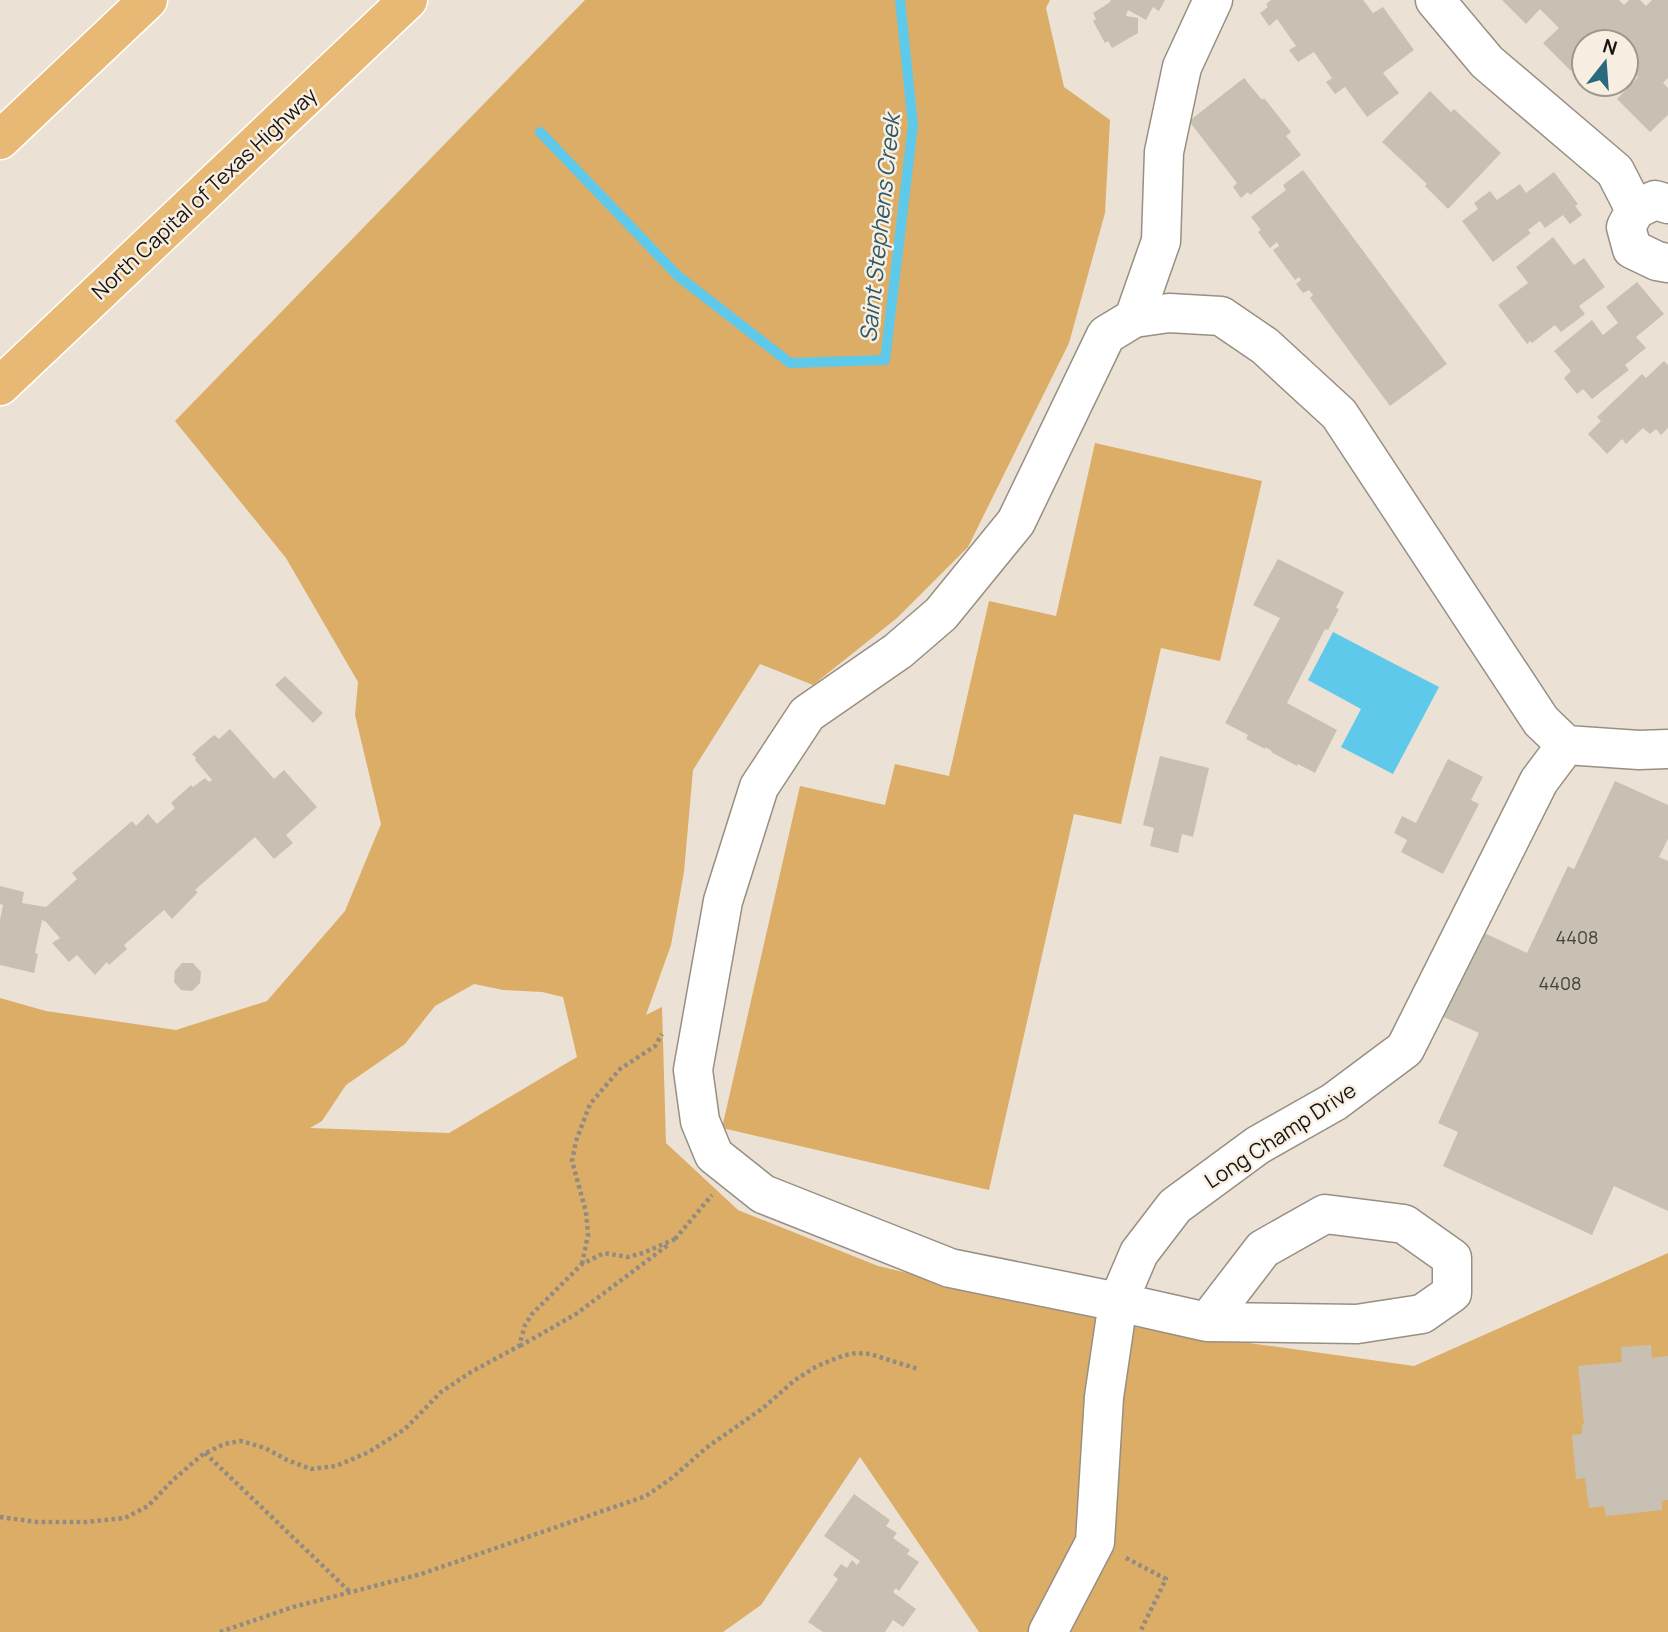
<svg xmlns="http://www.w3.org/2000/svg" width="1668" height="1632" viewBox="0 0 1668 1632" font-family="Manrope,sans-serif">
<style>
.green{fill:#dbad67;fill-rule:evenodd}
.water{fill:#5ec9eb}
.lines{fill:none;stroke-linecap:round;stroke-linejoin:round}
.stream{stroke:#5ec9eb;stroke-width:10}
.building{fill:#c9c0b4}
.minor-casing{stroke:#988f83;stroke-width:41}
.highway-casing{stroke:#fff;stroke-width:41}
.path{stroke:#918b82;stroke-width:4.5;stroke-dasharray:3.5 3.5;stroke-linecap:butt}
.minor{stroke:#fff;stroke-width:38}
.highway{stroke:#e7b974;stroke-width:38}
.labels{text-anchor:middle;dominant-baseline:central;stroke-width:5;stroke-linejoin:round;paint-order:stroke}
.number-label{font-size:18px;fill:#44403a}
.street-label{font-size:21px;fill:#181511;stroke:#f8efe2}
.water-label{font-size:23px;font-style:italic;fill:#2d5b6a;stroke:#f8efe2}
</style>
<rect width="100%" height="100%" fill="#ebe2d5"/>
<path class="green" d="M585,0h465l-4,8 18,79 46,33 -5,93 -36,130 -101,204 -71,71 -84,67 -53,-21 -67,106 -9,102 -13,73 -25,70 16,-8 4,136 72,67 140,56 250,60 286,40 254,-113v379h-689l-119,-175 -99,148 -38,27h-723v-634l46,13 130,19 91,-29 78,-90 36,-87 -26,-109 3,-33 -72,-124 -111,-137zM474,984l29,6 39,2 21,5 14,60 -128,76 -139,-5 12,-7 24,-36 59,-41 30,-38z
M1095,443l167,38 -42,180 -59,-13 -40,176 -47,-10 -85,376 -267,-62 78,-342 85,19 10,-41 54,12 40,-175 67,15z"/>
<path class="water" d="M1333,632l106,55 -46,87 -52,-27 20,-38 -53,-29z"/>
<g class="lines">
<path class="stream" d="M540,132l138,144 112,87 95,-3 28,-235 -13,-125"/>
</g>
<path class="building" d="M1111,0h54l-6,11 -6,-4 -7,13 -18,-10 -2,6 12,2v15l-26,15 -4,-7 -3,2 -12,-22 3,-2 -3,-6 16,-10z
M1271,0h92l10,13 10,-6 31,43 -31,23 16,20 -32,24 -22,-30 -10,7 -9,-12 6,-4 -18,-26 -16,10 -9,-12 7,-4 -19,-27 -8,7 -9,-13 8,-6 -2,-3z
M1502,0h117l5,5 5,-5h11l6,6 6,-6h16v78l-5,5 5,5v27l-18,17 -33,-33 21,-22 -5,-5 -4,5 -3,-3v-32h-42v22l-3,-4 -10,11 -28,-28 16,-15 -19,-19 -14,15z
M1244,78l18,22 2,-2 27,34 -5,4 15,19 -51,40 -2,-3 -7,6 -8,-11 4,-4 -48,-62z
M1430,91l21,21 3,-3 47,44 -53,56 -23,-23 2,-2 -45,-42z
M1303,170l144,194 -57,42 -80,-108 3,-3 -4,-5 -6,3 -7,-9 5,-4 -2,-3 -4,3 -22,-30 6,-4 -2,-4 -7,6 -12,-16 3,-2 -10,-13 35,-27 -3,-5z
M1554,172l24,32 -3,2 7,9 -12,9 -7,-9 -18,13 -5,-7 -12,9 3,3 -38,29 -31,-41 16,-12 -4,-6 16,-12 7,9 23,-16 6,9z
M1553,237l21,28 10,-7 21,29 -26,19 6,8 -24,18 -6,-7 -23,18 -2,-2 -3,3 -29,-39 30,-22 -12,-16z
M1637,282l27,32 -28,23 10,11 -21,17 4,5 -37,29 -9,-10 -6,5 -13,-16 7,-7 -17,-20 38,-31 11,15 15,-12 -12,-16z
M1664,361l4,4v63l-7,7 -5,-6 -6,5 -7,-6 -17,16 -4,-5 -15,15 -19,-20 13,-13 -4,-4 45,-43 4,4z
M1278,559l66,33 -8,16 3,1 -11,21 -3,-1 -38,74 50,27 -22,43 -17,-9 -1,2 -26,-14 1,-1 -7,-4v2l-19,-10 2,-4 -23,-12 55,-105 -27,-13z
M285,676l38,37 -10,10 -38,-38z
M230,729l44,50 10,-9 33,37 -31,28 7,8 -19,16 -19,-22 -60,53 3,2 -26,27 -8,-9 -40,35 3,4 -18,16 -2,-3 -12,13 -18,-20 -8,7 -17,-19 8,-5 -14,-16 -4,-2 -7,33 3,1 -4,19 -34,-8v-45l3,-15 -3,-1v-18l24,6 -2,11 24,4 31,-28 -5,-6 60,-52 4,5 12,-12 9,10 18,-16 -4,-5 20,-18 2,2 12,-9 4,4 3,-2 -17,-20 1,-2 -4,-4 22,-19 5,4z
M1160,756l49,12 -16,69 -11,-3 -4,19 -28,-7 4,-18 -11,-3z
M1448,759l35,18 -12,23 8,4 -36,70 -42,-22 6,-12 -13,-7 8,-17 14,7z
M1615,781l53,24v34l-9,18 9,4v350l-54,-25 -22,49 -149,-69 15,-34 -20,-9 41,-90 -42,-19 39,-85 51,24 41,-87 6,3z
M182,963h11l8,9 -1,11 -8,8 -11,-1 -7,-8 1,-11z
M1651,1345l1,13 16,-2v144l-6,1v9l-56,6 -2,-10 -15,2 -4,-30 -9,1 -4,-44 10,-1v-9l2,-1 -6,-58 44,-4 -1,-15z
M854,1494l36,26 -4,6 11,7 -4,5 17,12 -3,4 12,8 -20,29 -3,-3 -3,4 23,17 -13,18 -10,-7 -8,12h-62l-15,-10 30,-43 -5,-4 8,-11 6,4 5,-8 5,5 3,-4 -36,-25z"/>
<g class="lines">
<g class="minor-casing">
<path id="minor" d="M1435,0l52,62 128,109 20,39 -9,17 6,22 25,12 11,2
M1635,210l20,-10 13,4
M1134,318l27,-77 3,-89 18,-85 31,-67
M1207,1322l56,-73 62,-35 79,10 48,34v35l-30,21 -65,10 -150,-2 -89,-20 -168,-34 -187,-74 -49,-39 -14,-34 -7,-51 30,-169 36,-114 48,-73 91,-63 43,-37 75,-92 90,-187 28,-17 35,-5 52,3 44,30 74,68 202,307 25,24 73,5 29,-1
M1048,1632l47,-90 9,-145 14,-95 21,-49 36,-47 83,-61 76,-43 71,-53 134,-268 27,-36"/>
</g>
<g class="highway-casing">
<path id="highway" d="M0,140l148,-140
M0,386l408,-386"/>
</g>
<path class="path" d="M675,1239l37,-44
M582,1264l6,-29 -2,-23 -14,-51 4,-20 14,-37 30,-35 35,-23 7,-12
M520,1346l56,-32 92,-69
M205,1453l145,139
M0,1517l37,5h49l39,-4 23,-12 25,-26 29,-25 22,-11 17,-3 24,7 22,12 24,9 25,-3 33,-14 36,-23 36,-37 30,-20 48,-26 6,-21 7,-11 50,-50 22,-11 24,4 15,-4 32,-14
M1126,1558l40,21 -26,53
M220,1632l73,-25 128,-33 225,-78 26,-18 34,-30 57,-40 32,-28 22,-14 25,-10 14,-3 14,1 48,15"/>
<use href="#minor" class="minor"/>
<use href="#highway" class="highway"/>
</g>
<g class="labels">
<g class="number-label">
<text x="1577" y="937">4408</text>
<text x="1560" y="983">4408</text>
</g>
<g class="street-label">
<text transform="translate(204 193) rotate(-43)">North Capital of Texas Highway</text>
<text transform="translate(1280 1135) rotate(-33)">Long Champ Drive</text>
</g>
<g class="water-label">
<text transform="translate(879 228) rotate(-84)">Saint Stephens Creek</text>
</g>
</g>
<g transform="translate(1605 63) rotate(17)"><circle r="33" fill="#f8efe2" stroke="#9e988e" stroke-width="2"/>
<path d="M0-5L12 26L0 18L-12 26Z" fill="#2a6a7e"/>
<text y="-10" font-size="19" font-weight="bold" text-anchor="middle" fill="#181511">N</text>
</g>
</svg>
